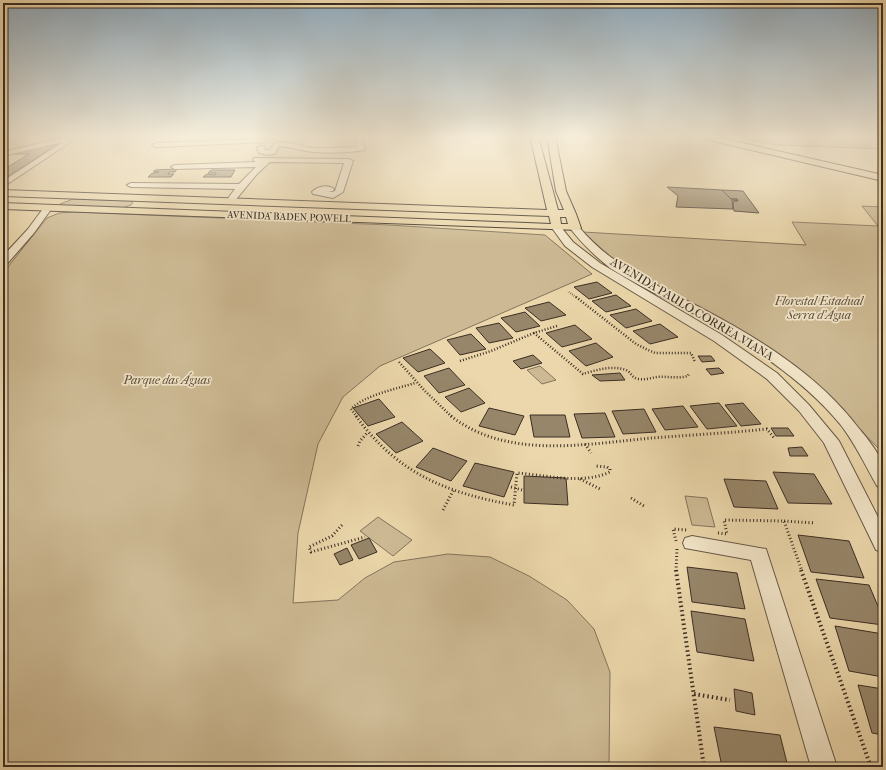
<svg xmlns="http://www.w3.org/2000/svg" width="886" height="770" viewBox="0 0 886 770" font-family="'IM FELL French Canon',serif">
<style>
.green{fill:#cdba94;stroke:#84745c}
.building{fill:#97866a;stroke:#3b2e24}
.lines{fill:none;stroke-linecap:round;stroke-linejoin:round}
.minor-casing{stroke:#675846;stroke-width:2}
.major-casing{stroke:#3b2e24;stroke-width:2}
.path-far3{stroke:#3b2e24;stroke-width:2;stroke-dasharray:0.5 1.5;stroke-linecap:butt}
.path-far2{stroke:#3b2e24;stroke-width:2.5;stroke-dasharray:1 2;stroke-linecap:butt}
.path-far1{stroke:#3b2e24;stroke-width:3;stroke-dasharray:1 2.5;stroke-linecap:butt}
.path{stroke:#3b2e24;stroke-width:4;stroke-dasharray:1.5 3;stroke-linecap:butt}
.minor{fill:#f2e5c8;fill-rule:evenodd}
.major{fill:#ebd7ab;fill-rule:evenodd}
.labels{text-anchor:middle;dominant-baseline:central;stroke-width:3.5;stroke-linejoin:round;paint-order:stroke}
.far-street-label{font-size:10px;fill:#3b2e24;stroke:#f2e5c8}
.park-label{font-size:12px;font-style:italic;fill:#584a3a;stroke:#f2e5c8}
.street-label{font-size:12px;fill:#3b2e24;stroke:#f2e5c8}
</style>
<rect width="100%" height="100%" fill="#ebd7ab"/>
<filter id="stains"><feTurbulence type="fractalNoise" baseFrequency=".005" numOctaves="4"/><feColorMatrix values="0 0 0 0 .2 0 0 0 0 .09 0 0 0 0 .02 0 0 0 .5 -.17"/></filter>
<radialGradient id="worn" r=".72"><stop offset=".6" stop-color="#630" stop-opacity="0"/><stop offset="1" stop-color="#630" stop-opacity=".3"/></radialGradient>
<path class="green" d="M728,136h155v13l-106,-4z
M73,199l57,2 3,1 -2,3 -9,3 -61,-2 -1,-2z
M862,206l21,1v249l-4,-7 -56,-58 -215,-135 -25,-24 223,13 -14,-23 86,4z
M74,212l315,13 156,10 47,39 -212,92 -37,31 -25,47 -20,89 -5,70 45,-3 27,-22 29,-16 54,-8 42,3 39,19 38,24 27,29 16,43 -1,95h-606v-494l44,-55 12,-5z
M540,366l16,14 -14,4 -15,-14z
M685,496l22,2 8,29 -23,-2z
M378,517l34,23 -19,16 -33,-25z"/>
<path class="building" d="M59,143l-56,37v-10l26,-16h-24z
M177,169l-2,3h-6l-1,2h6l-3,3h-23l3,-3 8,-2h-6l2,-2z
M211,170h24l-4,7h-28l4,-3 8,1 1,-2h-8z
M667,187l55,3 9,9h6l1,2 -6,-1 1,9 -57,-2 2,-11z
M722,190l21,1 16,22 -25,-2 -1,-7 1,-3h4l-1,-2h-6z
M597,282l15,11 -23,6 -15,-12z
M616,295l15,11 -25,6 -14,-11z
M549,302l17,13 -25,6 -16,-13z
M636,309l16,12 -26,7 -16,-13z
M525,312l15,14 -24,6 -15,-14z
M499,323l14,15 -24,5 -13,-15z
M660,324l18,13 -28,7 -17,-13z
M575,325l17,14 -30,8 -16,-14z
M471,334l15,15 -26,6 -13,-15z
M596,343l17,14 -27,9 -17,-15z
M430,349l15,14 -27,9 -15,-14z
M533,355l9,8 -21,6 -8,-8z
M698,356h13l4,5 -13,1z
M449,368l16,17 -26,8 -15,-17z
M719,368l5,5 -13,2 -5,-6z
M620,373l5,7 -25,1 -8,-6z
M469,388l16,15 -24,9 -16,-15z
M379,399l16,18 -27,9 -15,-18z
M719,403l18,23 -30,3 -17,-23z
M743,403l18,21 -20,2 -16,-21z
M683,406l15,21 -33,3 -13,-21z
M489,408l35,8 -9,19 -36,-9z
M644,409l12,23 -33,2 -11,-23z
M605,413l10,24 -33,1 -8,-24z
M530,415h35l5,22h-36z
M402,422l21,19 -27,12 -20,-19z
M771,428h17l6,8h-18z
M802,447l6,9h-18l-2,-8z
M433,448l34,13 -16,20 -35,-14z
M475,463l39,9 -10,25 -41,-11z
M773,472l41,2 18,30 -44,-1z
M524,476l42,2 2,27 -44,-2z
M724,479l42,2 12,28 -44,-2z
M798,535l51,6 15,37 -53,-6z
M369,538l8,14 -18,7 -8,-14z
M347,548l6,12 -13,5 -6,-11z
M687,567l50,6 8,36 -53,-7z
M816,579l53,6 14,33v7l-53,-7z
M691,611l54,8 9,42 -57,-9z
M835,626l48,8v43l-34,-6z
M858,685l25,4v46l-11,-2z
M734,689l18,4 3,22 -19,-4z
M714,727l66,8 8,32h-66z"/>
<g class="lines">
<g class="minor-casing">
<path id="minor" d="M355,136h6l4,12 -1,2c-16,3 -35,3 -51,2 -11,-1 -22,-5 -34,-6l-4,8 -8,1 -8,-2 -2,-5 4,-2h3l1,4h4l6,-7c12,-3 24,3 37,5 14,1 30,-1 44,-1z
M62,138l10,3 -69,46v-6l60,-39 -60,14v-4z
M264,139l3,2 -1,1 -110,5 -4,-2 4,-2z
M254,158l95,1 4,2 -10,31 -10,6 -20,-4 -1,-2c5,-6 16,-8 22,-3l-1,2 -5,1h4l3,-1 9,-28 -74,-1 -13,12 -24,29 -3,1 -4,-3 9,-12 -104,-2 -4,-2 4,-2 108,1 17,-17 -81,2 -4,-2 4,-2 81,-3 -3,-2z
M48,205l4,3 -18,25 -27,31 -4,1v-9l25,-27 17,-23z
M557,225l3,1 13,16 27,21 122,72 55,38 32,32 30,36 44,86v25l-7,-2 -52,-107 -25,-32 -32,-32 -53,-38 -122,-74 -27,-21 -13,-18z
M575,225l3,1c35,42 76,57 123,82 57,30 116,66 156,118 8,10 24,28 26,41 1,6 0,14 0,21l-6,-2c-12,-21 -22,-43 -37,-62 -39,-47 -94,-81 -147,-111 -28,-15 -56,-28 -83,-45 -15,-12 -28,-24 -40,-40z
M692,536l74,13 71,218h-26l-60,-207 -66,-12 -2,-5 2,-5z"/>
</g>
<g class="major-casing">
<path id="major" d="M3,136h9l-6,7 -3,1z
M530,136h8l20,74h6l-8,-19 -9,-55h8l11,55 10,23 5,14 -2,2 -576,-21v-6l548,21 -2,-8 -546,-20v-6l544,20zM560,217h6l2,7h-7z
M696,136h16l171,39v6l-183,-43z"/>
</g>
<path class="path-far3" d="M569,292l8,6"/>
<path class="path-far2" d="M576,297l60,47 10,5 9,4h36l4,9
M557,326l-23,7 49,41c13,-4 29,-9 43,-4 5,2 6,8 12,9 7,1 13,-1 19,-2 10,-1 20,2 31,-1l1,-3
M460,361l31,-10 43,-18
M399,362l26,29 27,26
M357,417l-6,-8c14,-14 45,-20 64,-26"/>
<path class="path-far1" d="M356,416c41,57 90,77 158,89l3,-32c29,2 65,12 93,-1v-3l-3,-2 -11,-1
M451,416c56,44 135,28 201,22 38,-3 77,-5 115,-9l8,10
M585,444l6,9
M358,446l2,-5 8,-9
M580,479l20,10
M511,487l11,3
M631,498l13,8
M443,510l11,-21
M784,521l31,2
M342,525l-10,11 -23,11 2,5 54,-15
M718,533l9,1 -3,-14 60,1 18,50
M676,541l-3,-12 14,1
M676,571l1,-23"/>
<path class="path" d="M676,570l28,197
M801,570l70,197
M694,694l36,6"/>
<use href="#minor" class="minor"/>
<use href="#major" class="major"/>
</g>
<linearGradient id="sky" x2="0" y2="1"><stop stop-color="#91abbd"/><stop offset="0.56" stop-color="#f6edd9"/><stop offset="1" stop-color="#f6edd9" stop-opacity="0"/></linearGradient>
<rect width="886" height="244" fill="url(#sky)"/>
<g class="labels">
<g class="far-street-label">
<text transform="translate(289 217) rotate(2)">AVENIDA BADEN POWELL</text>
</g>
<g class="park-label">
<text x="819" y="301">Florestal Estadual<tspan x="819" dy="14">Serra d'Água</tspan></text>
<text x="167" y="380">Parque das Águas</text>
</g>
<g class="street-label">
<text transform="translate(692 309) rotate(31)">AVENIDA PAULO CORREA VIANA</text>
</g>
</g>
<rect width="886" height="770" fill="none" stroke="#ebd7ab" stroke-width="16"/>
<rect x="4" y="4" width="878" height="762" fill="none" stroke="#3b2e24" stroke-width="2"/>
<rect x="8" y="8" width="870" height="754" fill="none" stroke="#3b2e24"/>
<rect width="100%" height="100%" filter="url(#stains)"/>
<rect width="100%" height="100%" fill="url(#worn)"/>
</svg>
